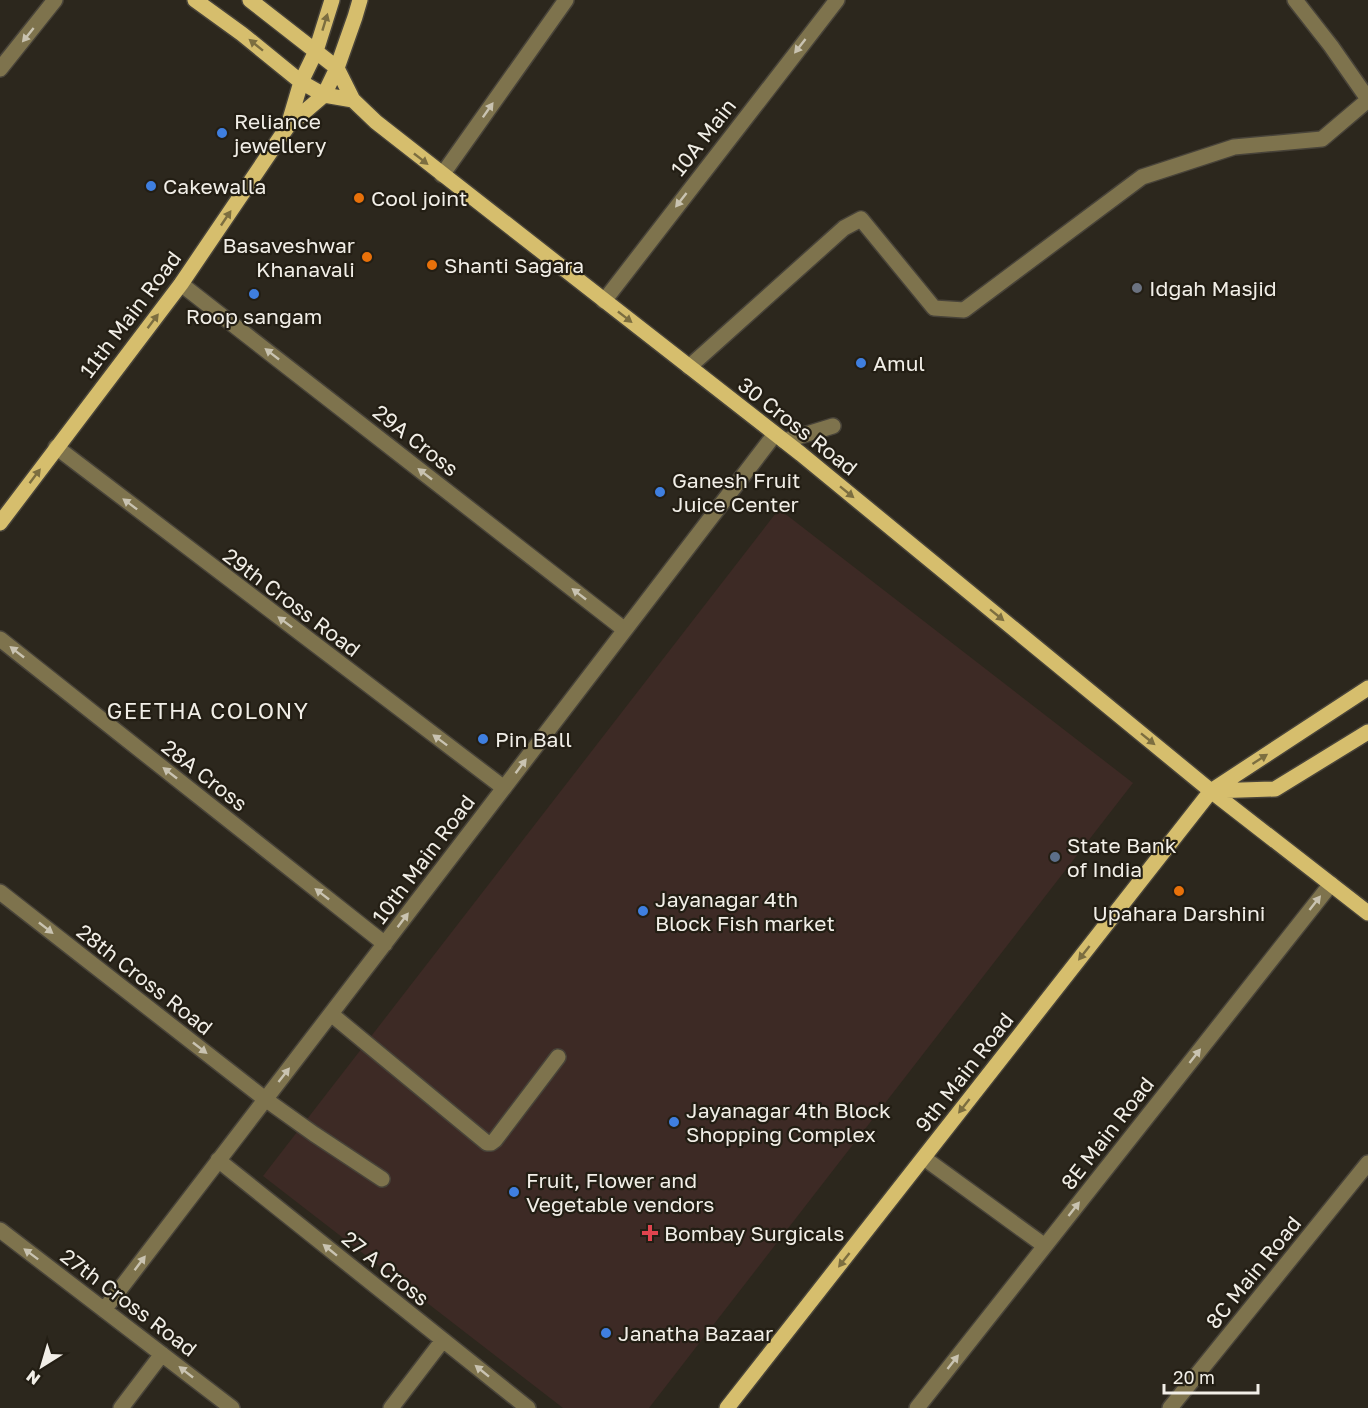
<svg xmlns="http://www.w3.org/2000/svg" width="1368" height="1408" viewBox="0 0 1368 1408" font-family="'Golos Text',sans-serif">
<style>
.commercial{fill:#3d2a25}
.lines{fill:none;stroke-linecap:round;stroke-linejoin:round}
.minor-casing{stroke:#484339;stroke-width:18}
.major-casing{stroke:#484339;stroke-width:18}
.minor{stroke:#7e734d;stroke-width:15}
.major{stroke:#d6be6d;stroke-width:15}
.oneway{fill:#7c6e40}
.oneway2{fill:#c9c3b1}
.shop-dot{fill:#3f7fe0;stroke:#231e14;stroke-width:2}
.food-dot{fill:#e8710a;stroke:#231e14;stroke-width:2}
.worship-dot{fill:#6b7280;stroke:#231e14;stroke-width:2}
.service-dot{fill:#5c6f8a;stroke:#231e14;stroke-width:2}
.health-dot{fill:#e0444e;stroke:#231e14;stroke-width:2}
.labels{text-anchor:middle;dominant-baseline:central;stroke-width:4.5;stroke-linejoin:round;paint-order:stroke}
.poi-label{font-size:21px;fill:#f1eee7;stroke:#231e14;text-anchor:start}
.street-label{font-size:21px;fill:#f1eee7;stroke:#231e14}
.neighbourhood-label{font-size:22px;letter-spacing:1.5px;fill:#f1eee7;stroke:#231e14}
</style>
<rect width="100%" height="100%" fill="#2c271d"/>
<path class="commercial" d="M779,509l354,274 -484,625h-86l-300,-232z"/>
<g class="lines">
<g class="minor-casing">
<path id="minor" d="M1295,0l36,46 37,53
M0,69l55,-69
M442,175l124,-175
M181,284l444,346
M604,301l233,-301
M689,367l155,-139 17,-9 73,89 30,2 178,-133 92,-30 88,-8 46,-39
M784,441l49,-15
M56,447l448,341
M0,639l385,305
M0,892l265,207 49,35 68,45
M331,1014l156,129h4l4,-3 63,-83
M924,1158l121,88
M218,1160l310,248
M0,1230l232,178
M104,1310l671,-876
M121,1408l41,-54
M391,1408l52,-68
M917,1408l414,-524
M1170,1408l198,-245"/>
</g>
<g class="major-casing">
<path id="major" d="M195,0l47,34 59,48 23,13 29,5
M250,0l87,68 16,32 23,22 425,332 410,337 157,122
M288,126l13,-44 15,-31 16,-51
M0,523l181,-239 107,-158 36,-31 13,-27 18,-51 5,-17
M1211,791l64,-2 93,-57
M727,1408l484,-617 157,-103"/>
</g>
<use href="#minor" class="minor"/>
<use href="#major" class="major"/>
</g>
<defs><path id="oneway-solid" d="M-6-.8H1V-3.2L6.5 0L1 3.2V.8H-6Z" transform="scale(1.5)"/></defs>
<g class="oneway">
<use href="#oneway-solid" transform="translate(325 22) rotate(-73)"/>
<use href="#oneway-solid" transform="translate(256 45) rotate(-141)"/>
<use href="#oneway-solid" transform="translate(421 159) rotate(38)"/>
<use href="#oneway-solid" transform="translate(226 218) rotate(-56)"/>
<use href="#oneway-solid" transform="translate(625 317) rotate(38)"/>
<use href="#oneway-solid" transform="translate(153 321) rotate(-53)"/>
<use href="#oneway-solid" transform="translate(35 476) rotate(-53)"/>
<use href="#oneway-solid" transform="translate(847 492) rotate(39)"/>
<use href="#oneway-solid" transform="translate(997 615) rotate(39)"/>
<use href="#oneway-solid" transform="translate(1148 739) rotate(39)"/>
<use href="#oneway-solid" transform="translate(1260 759) rotate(-33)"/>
<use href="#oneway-solid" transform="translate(1084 953) rotate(128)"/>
<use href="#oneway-solid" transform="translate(964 1106) rotate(128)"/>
<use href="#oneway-solid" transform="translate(844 1260) rotate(128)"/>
</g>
<g class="oneway2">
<use href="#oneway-solid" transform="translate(28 35) rotate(129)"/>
<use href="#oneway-solid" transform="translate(800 46) rotate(128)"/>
<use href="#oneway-solid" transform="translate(488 110) rotate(-55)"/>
<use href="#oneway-solid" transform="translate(681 200) rotate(128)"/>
<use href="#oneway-solid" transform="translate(272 354) rotate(-142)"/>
<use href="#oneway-solid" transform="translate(425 474) rotate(-142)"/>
<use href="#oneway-solid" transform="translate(130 504) rotate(-143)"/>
<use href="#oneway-solid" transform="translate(579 594) rotate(-142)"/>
<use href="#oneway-solid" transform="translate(285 622) rotate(-143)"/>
<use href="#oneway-solid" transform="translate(17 652) rotate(-142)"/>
<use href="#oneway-solid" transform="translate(440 740) rotate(-143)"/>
<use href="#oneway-solid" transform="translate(521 766) rotate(-53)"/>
<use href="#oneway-solid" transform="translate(170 773) rotate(-142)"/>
<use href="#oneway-solid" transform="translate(322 894) rotate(-142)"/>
<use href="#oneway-solid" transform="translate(1315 903) rotate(-52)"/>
<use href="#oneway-solid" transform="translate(403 920) rotate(-53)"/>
<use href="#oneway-solid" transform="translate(46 928) rotate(38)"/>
<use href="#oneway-solid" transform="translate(200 1048) rotate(38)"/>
<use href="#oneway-solid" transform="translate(1195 1056) rotate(-52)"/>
<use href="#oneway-solid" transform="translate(284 1075) rotate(-52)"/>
<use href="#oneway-solid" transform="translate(1074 1209) rotate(-52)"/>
<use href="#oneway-solid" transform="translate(330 1250) rotate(-141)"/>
<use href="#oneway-solid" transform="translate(31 1254) rotate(-143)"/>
<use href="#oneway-solid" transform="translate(140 1263) rotate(-53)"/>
<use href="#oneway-solid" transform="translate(953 1362) rotate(-52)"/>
<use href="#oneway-solid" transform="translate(482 1371) rotate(-141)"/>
<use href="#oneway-solid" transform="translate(186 1372) rotate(-142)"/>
</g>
<g class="shop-dot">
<circle cx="222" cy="133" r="6"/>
<circle cx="151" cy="186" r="6"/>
<circle cx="254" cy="294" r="6"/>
<circle cx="861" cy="363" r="6"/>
<circle cx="660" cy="492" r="6"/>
<circle cx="483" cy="739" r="6"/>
<circle cx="643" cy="911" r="6"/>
<circle cx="674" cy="1122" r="6"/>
<circle cx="514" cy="1192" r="6"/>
<circle cx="606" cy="1333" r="6"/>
</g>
<g class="food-dot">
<circle cx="359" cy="198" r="6"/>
<circle cx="367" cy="257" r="6"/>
<circle cx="432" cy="265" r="6"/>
<circle cx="1179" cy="891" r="6"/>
</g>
<circle class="worship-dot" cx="1137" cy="288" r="6"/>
<circle class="service-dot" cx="1055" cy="857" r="6"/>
<path class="health-dot" d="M647 1224h6v6h6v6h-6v6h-6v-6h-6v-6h6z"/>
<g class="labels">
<g class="poi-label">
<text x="234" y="121">Reliance<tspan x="234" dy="24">jewellery</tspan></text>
<text x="163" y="186">Cakewalla</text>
<text x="371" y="198">Cool joint</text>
<text x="355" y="245" text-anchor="end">Basaveshwar<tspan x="355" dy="24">Khanavali</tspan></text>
<text x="444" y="265">Shanti Sagara</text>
<text x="1149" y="288">Idgah Masjid</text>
<text x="254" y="316" text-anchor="middle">Roop sangam</text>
<text x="873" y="363">Amul</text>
<text x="672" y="480">Ganesh Fruit<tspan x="672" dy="24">Juice Center</tspan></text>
<text x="495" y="739">Pin Ball</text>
<text x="1067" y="845">State Bank<tspan x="1067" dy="24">of India</tspan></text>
<text x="655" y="899">Jayanagar 4th<tspan x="655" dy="24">Block Fish market</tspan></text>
<text x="1179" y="913" text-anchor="middle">Upahara Darshini</text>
<text x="686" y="1110">Jayanagar 4th Block<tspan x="686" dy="24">Shopping Complex</tspan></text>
<text x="526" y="1180">Fruit, Flower and<tspan x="526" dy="24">Vegetable vendors</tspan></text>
<text x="664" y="1233">Bombay Surgicals</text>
<text x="618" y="1333">Janatha Bazaar</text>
</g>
<g class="street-label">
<text transform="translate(703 137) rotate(-52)">10A Main</text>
<text transform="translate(130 314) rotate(-53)">11th Main Road</text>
<text transform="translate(798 426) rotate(38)">30 Cross Road</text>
<text transform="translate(416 440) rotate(38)">29A Cross</text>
<text transform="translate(292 602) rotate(37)">29th Cross Road</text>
<text transform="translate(205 775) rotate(38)">28A Cross</text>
<text transform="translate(423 859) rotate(-53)">10th Main Road</text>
<text transform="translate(145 979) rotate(38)">28th Cross Road</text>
<text transform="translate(964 1072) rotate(-52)">9th Main Road</text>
<text transform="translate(1107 1133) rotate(-52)">8E Main Road</text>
<text transform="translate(386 1268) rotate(39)">27 A Cross</text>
<text transform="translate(1253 1272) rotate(-51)">8C Main Road</text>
<text transform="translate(129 1302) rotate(37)">27th Cross Road</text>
</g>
<g class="neighbourhood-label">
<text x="208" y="710">GEETHA COLONY</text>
</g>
</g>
<g transform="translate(42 1366) rotate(217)" stroke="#231e14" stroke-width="4.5" paint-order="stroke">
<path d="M0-4.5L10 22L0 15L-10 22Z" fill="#f1eee7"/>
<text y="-9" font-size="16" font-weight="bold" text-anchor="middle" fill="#f1eee7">N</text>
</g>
<path d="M1164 1384v9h94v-9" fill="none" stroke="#f1eee7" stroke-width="3"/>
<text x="1173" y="1384" font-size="18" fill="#f1eee7" stroke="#231e14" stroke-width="4.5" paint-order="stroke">20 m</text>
</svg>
